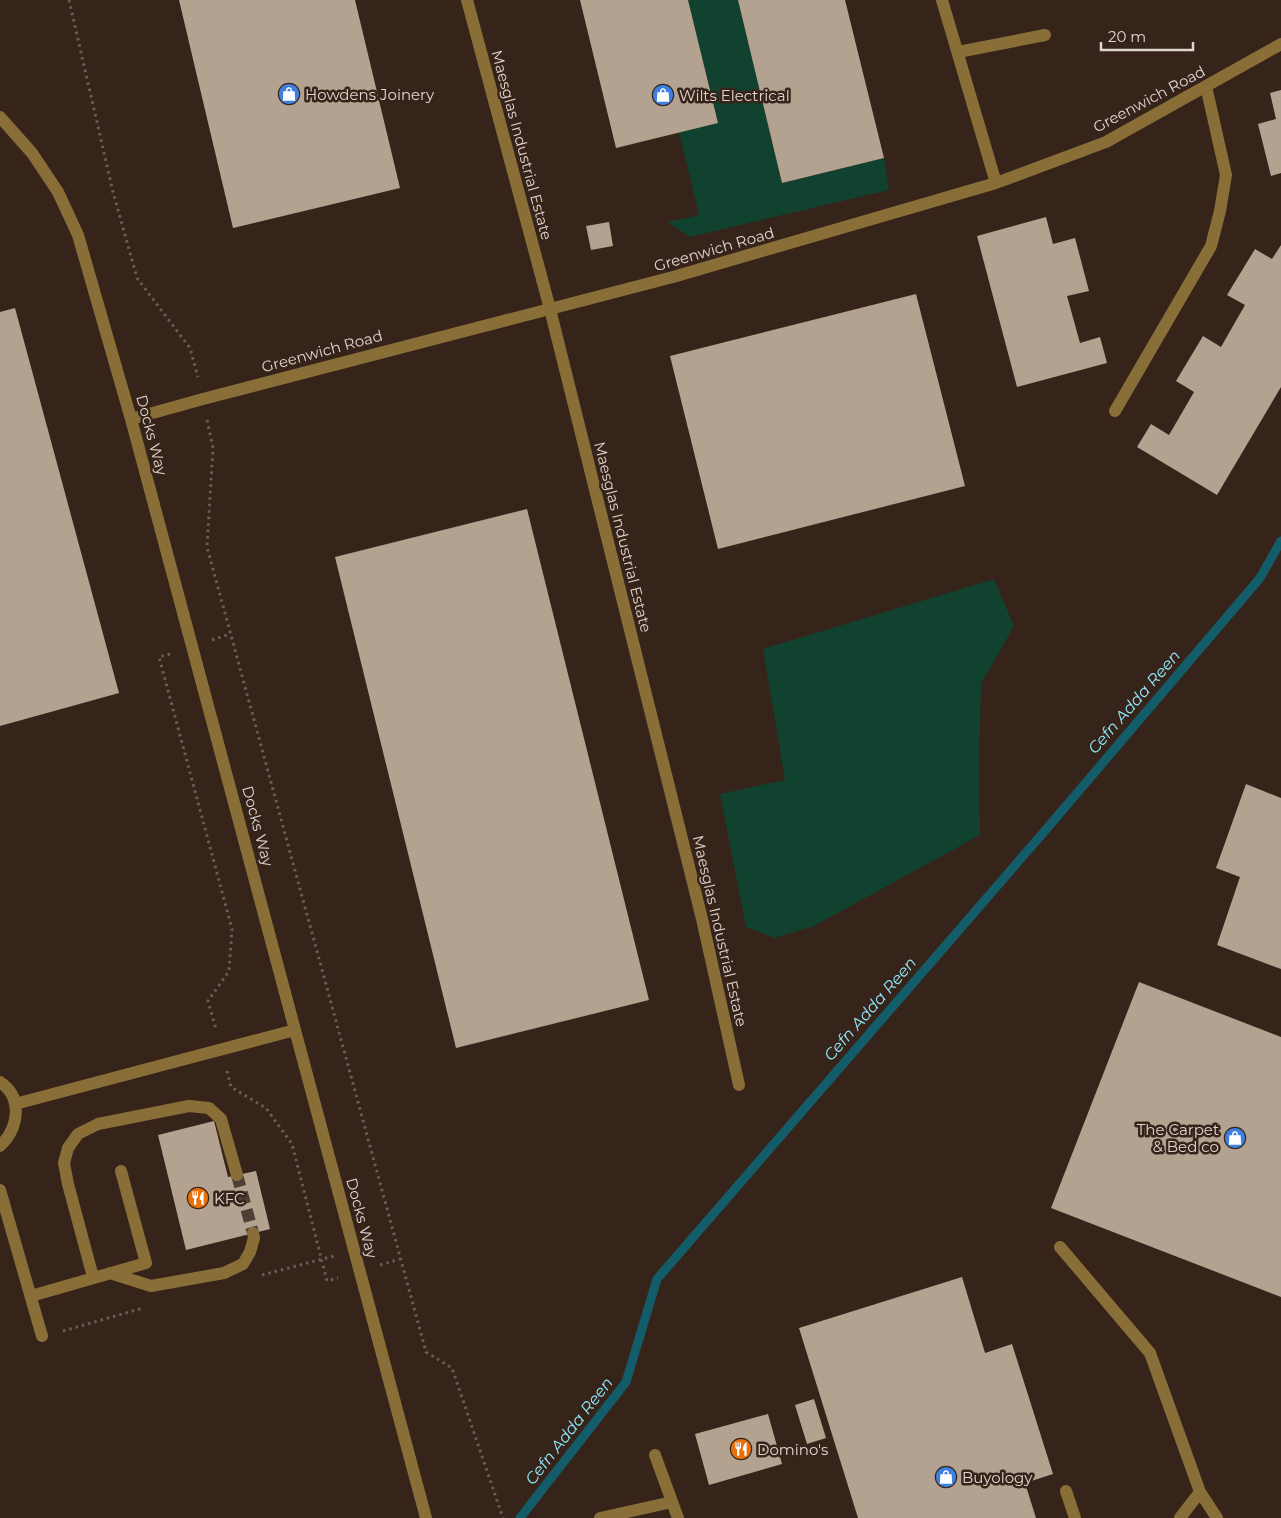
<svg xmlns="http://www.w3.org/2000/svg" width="1281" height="1518" viewBox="0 0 1281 1518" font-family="Montserrat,sans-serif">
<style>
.green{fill:#11412f}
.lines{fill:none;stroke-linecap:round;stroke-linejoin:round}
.stream{stroke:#125d69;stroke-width:9}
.building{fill:#b4a291}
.minor-tunnel{stroke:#503e36;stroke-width:12;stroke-dasharray:12 6;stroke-linecap:butt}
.path{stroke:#6c5c54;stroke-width:3;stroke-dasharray:2.5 4;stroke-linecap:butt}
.minor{stroke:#896e38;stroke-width:12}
.labels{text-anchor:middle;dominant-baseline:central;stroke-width:5;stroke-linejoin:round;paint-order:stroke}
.poi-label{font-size:15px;fill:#e0d4ce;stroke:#36241b;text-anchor:start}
.street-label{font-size:15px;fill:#e0d4ce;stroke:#36241b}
.water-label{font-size:16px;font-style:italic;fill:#90e8fa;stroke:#36241b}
</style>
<rect width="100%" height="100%" fill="#36241b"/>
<path class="green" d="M688,0h50l44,183 102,-25 5,32 -200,47 -21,-15 31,-7 -20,-83 39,-9z
M994,579l20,47 -33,58 -2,83 1,68 -166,91 -40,12 -28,-11 -26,-133 65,-14 -22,-131z"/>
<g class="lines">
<path class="stream" d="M520,1518l106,-136 31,-103 392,-453 211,-248 21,-37"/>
</g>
<path class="building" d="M179,0h176l45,188 -167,40z
M580,0h108l30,123 -102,25z
M738,0h107l39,158 -102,25z
M1281,90v83l-10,3 -13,-52 18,-5 -6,-26z
M1046,217l7,27 22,-6 14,53 -22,5 13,47 20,-6 7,26 -90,24 -40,-151z
M609,222l4,24 -22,4 -5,-24z
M1281,245v142l-64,108 -80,-48 14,-23 18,11 25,-43 -18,-11 27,-45 18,11 24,-42 -18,-10 28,-46 17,10z
M916,294l49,192 -247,63 -48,-193z
M15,308l104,385 -119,33v-414z
M527,509l122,491 -193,48 -121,-491z
M1246,784l35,14v171l-64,-24 23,-68 -24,-9z
M1139,982l142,55v260l-230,-89z
M214,1121l14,56 28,-6 14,58 -84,21 -28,-115z
M962,1277l23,76 27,-9 41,130 -28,9 11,35h-178l-59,-190z
M814,1399l12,39 -19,6 -12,-39z
M768,1414l14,50 -73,21 -14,-51z"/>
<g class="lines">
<path class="minor-tunnel" d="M237,1175l16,58"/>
<path class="path" d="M69,0l44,192 24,86 53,70 8,29
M207,420l6,28 -6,99 219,805 26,16 51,150
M212,640l18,-6
M170,654l-11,3 73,272 -3,42 -21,30 8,28
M227,1071l4,16 35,21 26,36 35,137 11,-3
M380,1265l20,-6
M262,1275l72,-19
M63,1331l80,-23"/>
<path class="minor" d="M467,0l83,309 152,610 37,166
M942,0l54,183
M958,52l87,-17
M0,117l32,36 26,39 20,43 53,184 295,1099
M1115,411l96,-165 9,-35 6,-36 -20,-89
M131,419l72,-20 470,-122 323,-94 110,-41 175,-98
M0,1082c24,16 18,47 0,64
M15,1104l280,-74
M0,1190l42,146
M1060,1247l90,106 50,139 17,26
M110,1273l41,13 73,-13 19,-9 7,-12 4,-14 -1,-5
M93,1277l-25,-93 -4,-21 4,-15 10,-14 20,-10 91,-18 20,2 12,11 16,56
M31,1296l115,-33 -25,-92
M655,1455l23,63
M1066,1491l9,27
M600,1518l72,-16
M1180,1518l20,-26"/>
</g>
<defs>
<g id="shop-disc" transform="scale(1.125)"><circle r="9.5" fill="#3f7fe0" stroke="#36241b"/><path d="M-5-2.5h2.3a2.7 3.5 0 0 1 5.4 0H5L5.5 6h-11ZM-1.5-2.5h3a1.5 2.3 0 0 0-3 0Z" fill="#fff"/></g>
<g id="restaurant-disc" transform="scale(1.125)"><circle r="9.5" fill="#e8710a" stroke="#36241b"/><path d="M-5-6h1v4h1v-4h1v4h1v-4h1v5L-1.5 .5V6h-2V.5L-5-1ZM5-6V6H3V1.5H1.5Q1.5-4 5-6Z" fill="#fff"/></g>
</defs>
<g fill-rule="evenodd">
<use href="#shop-disc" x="289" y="94"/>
<use href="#shop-disc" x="663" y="95"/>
<use href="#shop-disc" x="1235" y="1138"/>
<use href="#restaurant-disc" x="198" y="1198"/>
<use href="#restaurant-disc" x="741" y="1449"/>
<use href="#shop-disc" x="946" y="1477"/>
</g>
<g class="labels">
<g class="poi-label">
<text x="305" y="94">Howdens Joinery</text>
<text x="679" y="95">Wilts Electrical</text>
<text x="1219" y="1129" text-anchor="end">The Carpet<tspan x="1219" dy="17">&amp; Bed co</tspan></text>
<text x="214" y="1198">KFC</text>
<text x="757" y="1449">Domino's</text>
<text x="962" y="1477">Buyology</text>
</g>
<g class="street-label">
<text transform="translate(1149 99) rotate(-28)">Greenwich Road</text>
<text transform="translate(522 145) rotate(75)">Maesglas Industrial Estate</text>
<text transform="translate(714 249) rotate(-16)">Greenwich Road</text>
<text transform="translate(322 351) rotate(-15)">Greenwich Road</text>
<text transform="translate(152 435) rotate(75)">Docks Way</text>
<text transform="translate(623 537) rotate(76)">Maesglas Industrial Estate</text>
<text transform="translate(258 826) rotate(75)">Docks Way</text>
<text transform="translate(720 931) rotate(77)">Maesglas Industrial Estate</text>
<text transform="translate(362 1218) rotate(75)">Docks Way</text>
</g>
<g class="water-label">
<text transform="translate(1134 702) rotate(-49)">Cefn Adda Reen</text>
<text transform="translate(870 1009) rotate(-49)">Cefn Adda Reen</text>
<text transform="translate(569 1431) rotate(-52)">Cefn Adda Reen</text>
</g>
</g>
<path d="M1101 42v8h92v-8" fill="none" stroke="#e0d4ce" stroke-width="2.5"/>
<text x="1108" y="42" font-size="15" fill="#e0d4ce" stroke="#36241b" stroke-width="4" paint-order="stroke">20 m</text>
</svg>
